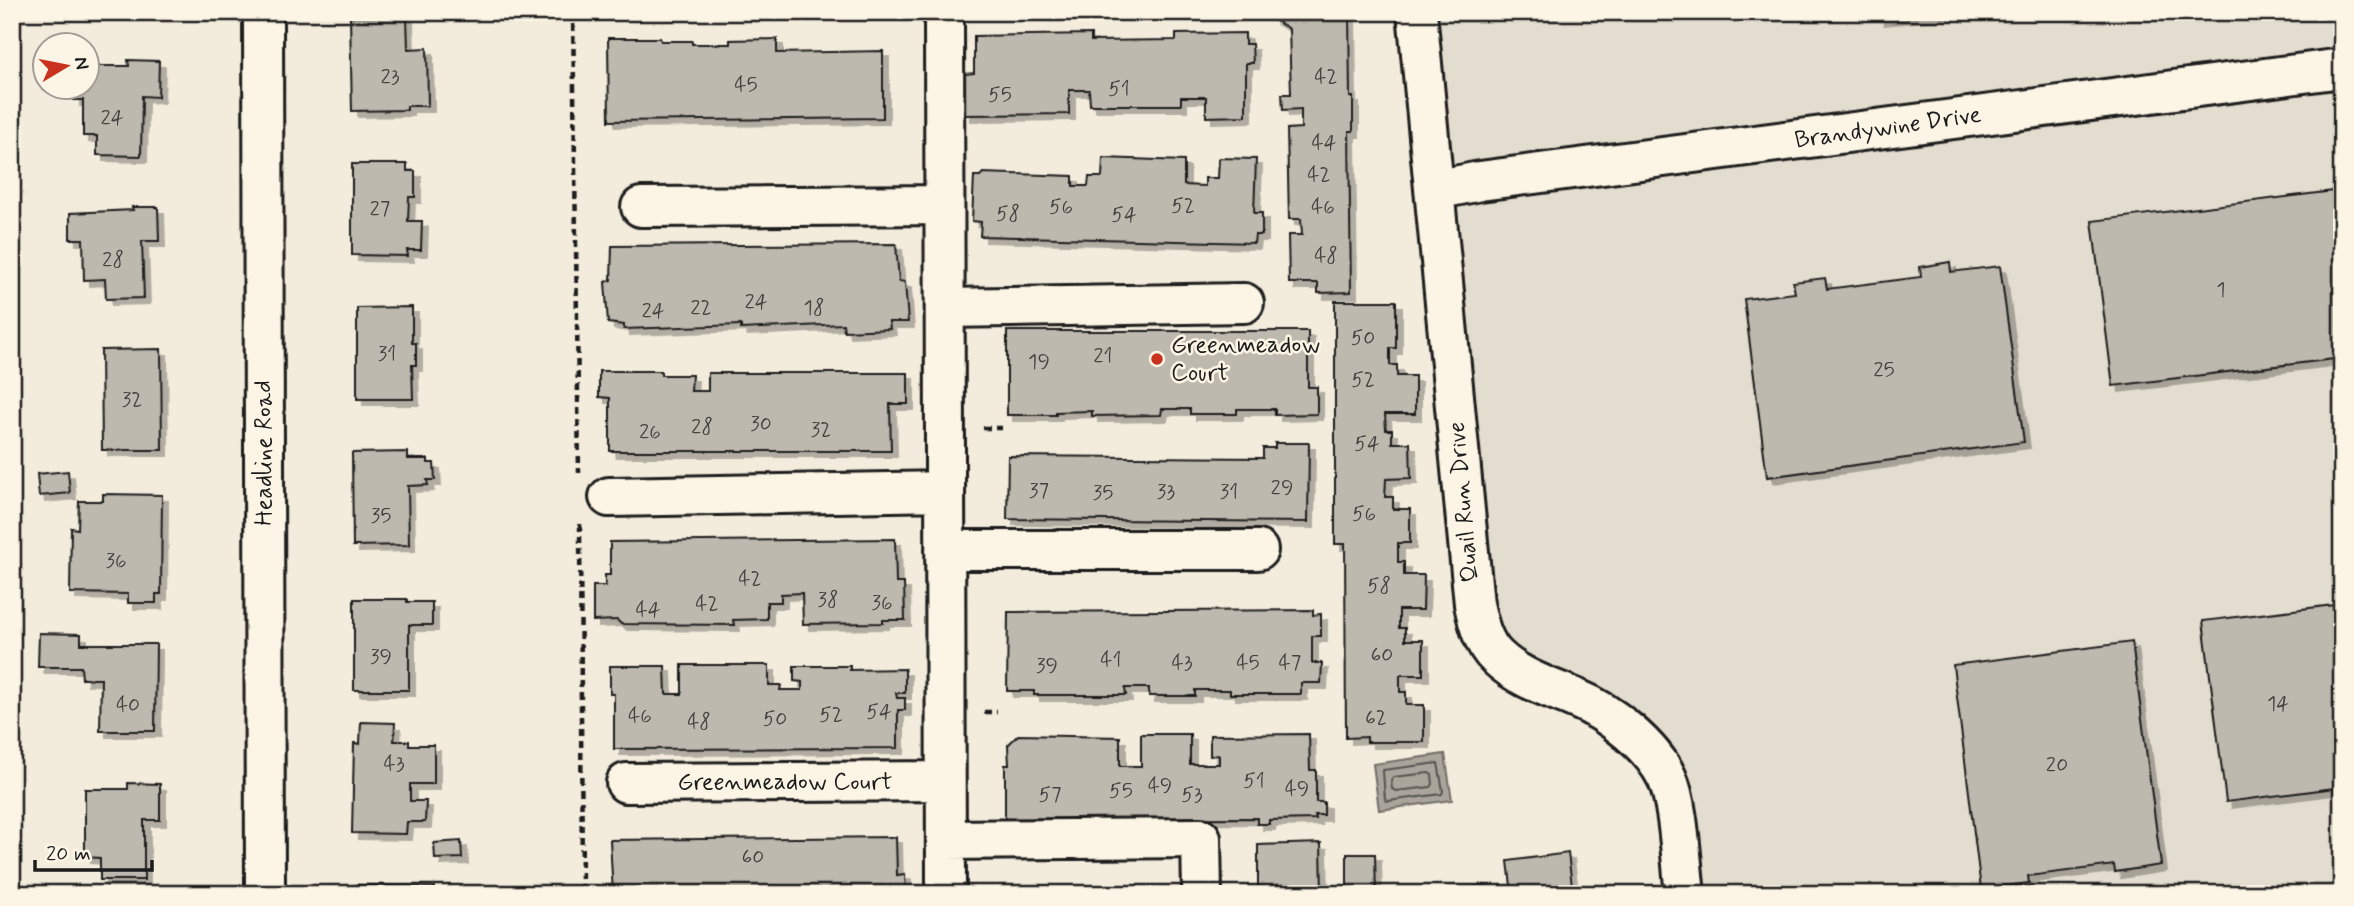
<svg xmlns="http://www.w3.org/2000/svg" width="2354" height="906" viewBox="0 0 2354 906" font-family="Mynerve,sans-serif">
<style>
.built{fill:#e3ddcf}
.water{fill:#aaa59b;stroke:#716e68;stroke-width:2}
.lines{fill:none;stroke-linecap:round;stroke-linejoin:round}
.shore{stroke:#55534f;stroke-width:2}
.building{fill:#beb9ae;stroke:#1c1c1c;stroke-width:2;filter:url(#shadow)}
.minor-casing{stroke:#1c1c1c;stroke-width:44}
.path{stroke:#1c1c1c;stroke-width:4.5;stroke-dasharray:7 5;stroke-linecap:butt}
.minor{stroke:#fcf5e5;stroke-width:38}
.poi-dot{fill:#c8321e;stroke:#fcf5e5;stroke-width:2.5}
.labels{text-anchor:middle;dominant-baseline:central;stroke-width:5;stroke-linejoin:round;paint-order:stroke}
.number-label{font-size:21px;fill:#444340}
.street-label{font-size:24px;fill:#1c1c1c;stroke:#fcf5e5}
.poi-label{font-size:24px;fill:#1c1c1c;stroke:#fcf5e5;text-anchor:start}
</style>
<defs>
<filter id="shadow"><feDropShadow dx="6" dy="6" stdDeviation="0" flood-color="#0004"/></filter>
</defs>
<rect width="100%" height="100%" fill="#f3ecdd"/>
<filter id="ink" filterUnits="userSpaceOnUse"><feTurbulence type="fractalNoise" baseFrequency=".0143" numOctaves="2"/><feDisplacementMap in="SourceGraphic" scale="14" xChannelSelector="R" yChannelSelector="G"/><feConvolveMatrix kernelMatrix="1 2 1 2 8 2 1 2 1" color-interpolation-filters="sRGB"/></filter>
<g filter="url(#ink)">
<path class="built" d="M1417,12h925v882h-657l-18,-117 -172,-121z"/>
<path class="water" d="M1445,754l7,46 -73,10 -6,-46z
M1484,885l1,9h-55l-1,-3z"/>
<g class="lines">
<path class="shore" d="M1438,763l5,28 -1,3 -54,7 -3,-1 -2,-30z
M1429,773l3,2 1,9 -2,3 -35,4 -4,-2 -1,-9 2,-3z"/>
</g>
<path class="building" d="M1271,12h78l1,85h3v34h-4l2,161 -33,1v-10h-29l-1,-48h14l-1,-16h-12l-2,-90 14,-1v-19l-18,1 -1,-16h9l-2,-65 -18,-11z
M1877,12h79l-78,7z
M407,16l1,33 19,-1 1,58h-21v4l-55,1 -2,-94z
M1245,33v11h7l1,19h-7v53l-40,1v-20h-25v8h-91l-1,-15h-20v24l-105,1v-41l10,-1v-37l117,-2v7l85,-1v-6z
M608,38h52l1,3h31v3h38v-4l47,-1v14l106,-2v67l-274,3z
M128,60l31,1 -1,36 -16,-1 -1,60 -44,-1v-19h-14v-36h-9v-12h14v-22h41z
M1103,158l81,3v24l21,1v-8h13l1,-20 37,1 -2,54h8v22h-7l-1,8 -274,-7 1,-14 -9,-1 2,-45h6l3,-3 90,3v10h15l1,-9h13z
M352,164h55v7h8v26h-6l-1,24h14l-1,29h-14l1,6 -56,-1z
M2342,190v168l-229,28 -21,-165z
M132,207h26l1,34h-17l2,57 -38,1 -1,-20 -21,1 -1,-41h-13v-26l63,-3z
M896,244l3,37 6,1 3,40h-19l1,7 -46,2 -1,-7 -102,5v-4l-117,4v-4l-16,-2 -3,-41 6,-2 1,-34z
M1950,262l1,10 49,-6 24,176 -257,35 -23,-178 51,-6 -2,-11 32,-4 2,11 94,-12 -1,-10z
M1335,301h61v47h-6v17h7v11h18v38h-30l1,16h6v13h18l1,35 -25,1 -1,18h8v12h17v34h-12v19h6v13h20l-1,35h-24v18h6v12h18v35h-23v17h6v13h18v37h-57v-5l-21,1 -1,-194h-10z
M412,307v36h4v22h-4l1,34h-56v-91z
M1007,331h301v56h9v27l-42,1v-6h-38v5h-47v-5h-28l-1,6 -69,1v-5l-36,1v3h-49z
M161,349l1,101h-60l-1,-100z
M599,371h62v4h31l-1,16h17v-18h200v31h-18l1,47h-281v-53l-11,-1z
M1275,443h34l-1,79 -301,-3 1,-63 255,2v-10h12z
M408,452v7h20v4h6l1,17h-8l1,5 -20,1 1,59 -56,1 -1,-93z
M68,471l2,22 -31,3 -2,-22z
M103,494l59,1 -1,99h-5v9h-28v-9l-58,-1 1,-65 7,1 1,-28h24z
M895,539l1,44h8l1,37h-22v3l-80,1 -1,-31 -21,1v8h-14v17l-34,1 1,5 -113,-1 -4,-4 -24,1v-35h12v-11h5v-33z
M354,599h53v3h25v23h-23v65h-55z
M2342,604v183l-116,15 -23,-181z
M1313,610v5l8,-1v22h-9v27h10l-1,20h-20v11h-71v-4h-35v6h-46v-8h-24l1,7h-92v-4h-27l1,-79z
M39,633l42,1v10h75l-1,87h-55l1,-52h-19l-1,-12h-43z
M2132,642l29,223 -46,7 -1,-7 -86,11 1,7 -48,6 -28,-224z
M682,665h87v20h12l-1,5h22v-8l-8,-1v-15h56v4l55,-1v24h-9l1,5h8v12h-7v38l-284,1v-55h-4v-28h55l1,28h16z
M361,722l34,1 -1,18h15v4h25v39h-24v17h16l-1,21h-18l-1,12 -54,-1 2,-90 6,1z
M1141,734h49v30h29v-9l-9,1v-21l99,-1 1,36h6v32h8v13h-9l1,4 -47,1v4h-12v-6l-252,1v-54h4l-1,-20 10,-10 102,2v29h21z
M128,783l32,1v36h-16v60h-44v-22l-15,-1v-68h43z
M896,837l1,38 8,-1 1,20h-184v-3l-18,1v2h-91l-3,-54z
M461,841l1,17 -27,1 -1,-16z
M1321,843l1,51h-64v-49z
M1568,853l5,41h-61l-4,-33z
M1347,854h28l1,40h-29z
M356,885l79,2v7h-79z"/>
<g class="lines">
<g class="minor-casing">
<path id="minor" d="M263,12l2,882
M944,12l2,882
M1417,12l57,592c4,19 9,40 23,53 23,22 52,30 80,42 32,13 75,47 90,79 12,27 14,85 18,116
M1435,190l45,-9 862,-113
M641,207l303,-2
M945,308l299,-5
M609,497l336,-6
M945,550h313
M626,783l319,-2
M946,840l255,-2 1,56"/>
</g>
<path class="path" d="M573,12l6,461
M983,428h20
M580,524l2,370
M984,712h13"/>
<use href="#minor" class="minor"/>
</g>
</g>
<circle class="poi-dot" cx="1157" cy="359" r="7"/>
<g class="labels">
<g class="number-label">
<text x="390" y="77">23</text>
<text x="1326" y="77">42</text>
<text x="746" y="85">45</text>
<text x="1119" y="89">51</text>
<text x="1000" y="95">55</text>
<text x="112" y="118">24</text>
<text x="1324" y="143">44</text>
<text x="1319" y="175">42</text>
<text x="1183" y="206">52</text>
<text x="1061" y="207">56</text>
<text x="1323" y="207">46</text>
<text x="380" y="209">27</text>
<text x="1008" y="214">58</text>
<text x="1124" y="215">54</text>
<text x="1326" y="256">48</text>
<text x="113" y="260">28</text>
<text x="2221" y="290">1</text>
<text x="756" y="302">24</text>
<text x="701" y="308">22</text>
<text x="814" y="308">18</text>
<text x="653" y="311">24</text>
<text x="1363" y="338">50</text>
<text x="387" y="354">31</text>
<text x="1103" y="356">21</text>
<text x="1039" y="362">19</text>
<text x="1884" y="370">25</text>
<text x="1363" y="380">52</text>
<text x="132" y="400">32</text>
<text x="761" y="424">30</text>
<text x="702" y="427">28</text>
<text x="821" y="430">32</text>
<text x="650" y="432">26</text>
<text x="1367" y="444">54</text>
<text x="1282" y="488">29</text>
<text x="1039" y="491">37</text>
<text x="1166" y="492">33</text>
<text x="1229" y="492">31</text>
<text x="1103" y="493">35</text>
<text x="1364" y="514">56</text>
<text x="381" y="516">35</text>
<text x="116" y="561">36</text>
<text x="750" y="579">42</text>
<text x="1379" y="586">58</text>
<text x="828" y="600">38</text>
<text x="882" y="603">36</text>
<text x="707" y="604">42</text>
<text x="648" y="610">44</text>
<text x="1382" y="655">60</text>
<text x="381" y="657">39</text>
<text x="1111" y="660">41</text>
<text x="1182" y="663">43</text>
<text x="1248" y="663">45</text>
<text x="1290" y="663">47</text>
<text x="1047" y="666">39</text>
<text x="2278" y="704">14</text>
<text x="128" y="705">40</text>
<text x="879" y="712">54</text>
<text x="831" y="715">52</text>
<text x="640" y="716">46</text>
<text x="1376" y="718">62</text>
<text x="775" y="719">50</text>
<text x="699" y="722">48</text>
<text x="394" y="764">43</text>
<text x="2057" y="765">20</text>
<text x="1254" y="781">51</text>
<text x="1160" y="786">49</text>
<text x="1297" y="789">49</text>
<text x="1121" y="791">55</text>
<text x="1050" y="795">57</text>
<text x="1192" y="795">53</text>
<text x="753" y="857">60</text>
</g>
<g class="street-label">
<text transform="translate(1888 128) rotate(-8)">Brandywine Drive</text>
<text transform="translate(264 453) rotate(-90)">Headline Road</text>
<text transform="translate(1464 502) rotate(-95)">Quail Run Drive</text>
<text x="785" y="782">Greenmeadow Court</text>
</g>
<g class="poi-label">
<text x="1171" y="345">Greenmeadow<tspan x="1171" dy="28">Court</tspan></text>
</g>
</g>
<rect width="2354" height="906" fill="none" stroke="#fcf5e5" stroke-width="42"/>
<rect x="21" y="21" width="2312" height="864" fill="none" stroke="#1c1c1c" stroke-width="2.5" filter="url(#ink)"/>
<g transform="translate(66 66) rotate(80)"><circle r="33" fill="#fcf5e5" stroke="#a29e95" stroke-width="2"/>
<path d="M0-5L12 26L0 18L-12 26Z" fill="#c8321e"/>
<text y="-10" font-size="19" font-weight="bold" text-anchor="middle" fill="#1c1c1c">N</text>
</g>
<path d="M35 860v10h117v-10" fill="none" stroke="#1c1c1c" stroke-width="3.5"/>
<text x="46" y="860" font-size="21" fill="#1c1c1c" stroke="#fcf5e5" stroke-width="5" paint-order="stroke">20 m</text>
</svg>
